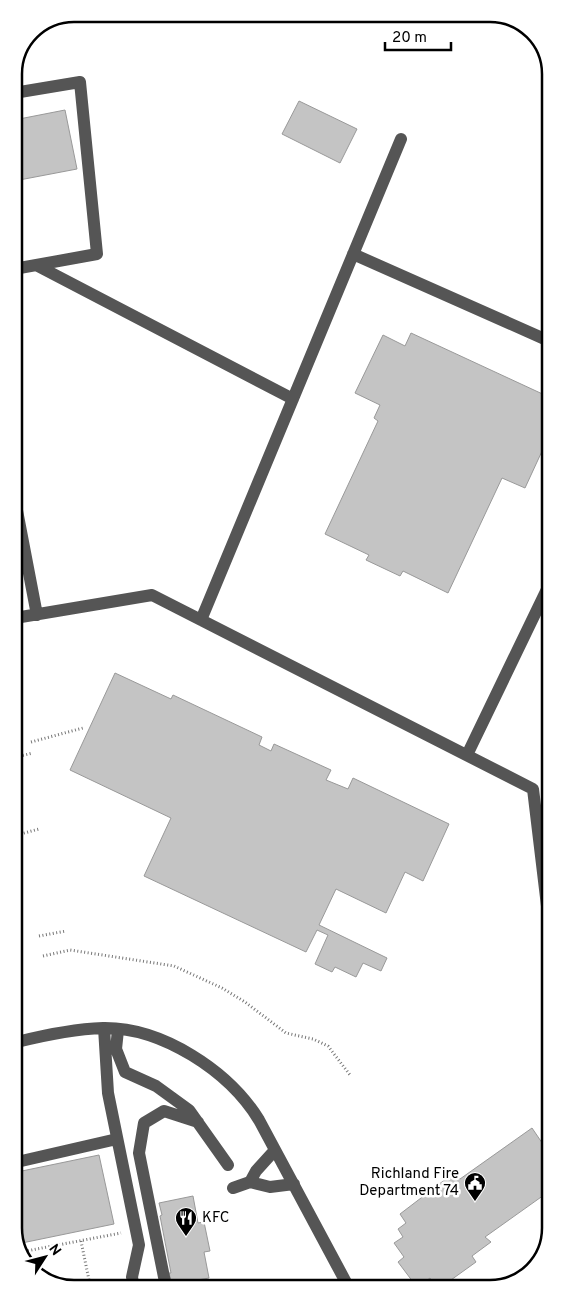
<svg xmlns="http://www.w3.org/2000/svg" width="565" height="1302" viewBox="0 0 565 1302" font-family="Overpass,sans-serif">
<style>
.building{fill:#c4c4c4;stroke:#999}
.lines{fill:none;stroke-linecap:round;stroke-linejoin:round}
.path{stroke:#777;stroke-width:3;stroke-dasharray:1 2.5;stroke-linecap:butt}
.minor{stroke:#555;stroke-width:12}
.labels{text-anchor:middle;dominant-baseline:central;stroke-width:5;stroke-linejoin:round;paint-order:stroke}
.poi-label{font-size:15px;fill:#000;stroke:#fff;text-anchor:end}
.rim{fill:none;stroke:#000;stroke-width:2.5}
</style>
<rect width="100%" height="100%" fill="#fff"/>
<path class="building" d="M299,101l58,28 -17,34 -58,-29z
M65,110l12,59 -63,12v-61z
M411,333l138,64v39l-24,52 -23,-10 -54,115 -45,-22 -3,5 -34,-16 3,-5 -44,-21 53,-113 -4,-3 6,-13 -25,-12 28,-58 22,11z
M115,673l56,26 2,-4 89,42 -3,8 12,6 3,-7 57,26 -5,10 22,9 5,-11 96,46 -26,57 -18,-9 -19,41 -50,-24 -17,36 68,33 -6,13 -18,-8 -7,14 -21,-10 -3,5 -17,-8 13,-29 -11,-5 -11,22 -162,-76 27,-58 -101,-48z
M532,1128l19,28v34l-66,47 6,5 -19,14 4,6 -32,23h-9l-5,-7 -11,8h-3l-18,-24 6,-5 -10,-14 9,-6 -5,-8 8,-6 -6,-9 55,-42 5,7z
M99,1155l15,69 -97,20v-72z
M193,1196l5,27 6,-1 6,29 -6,1 5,26 -33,6 -1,-4 -4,1 -2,-8h2l-11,-57 2,-1 -3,-12z"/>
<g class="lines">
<path class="path" d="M31,742l52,-14
M16,757l17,-4
M17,835l22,-6
M39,936l27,-5
M43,956l27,-6 104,16 48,22 23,14 41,31 27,6 15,7 22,29
M81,1241l9,44
M21,1252l100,-19
M207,1287l30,-5 1,5"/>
<path class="minor" d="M14,93l66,-11 17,172 -83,15
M353,254l196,87
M36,265l257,134
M15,500l22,115
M15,618l137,-23 381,194 17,142
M201,620l200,-481
M467,755l82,-170
M104,1028l4,65 31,152 -7,32 2,11
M118,1030l-2,19 9,23 31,14 33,24 39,55
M17,1042c28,-7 57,-13 86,-14 59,-1 126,43 156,92l89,166
M17,1162l100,-23
M250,1182l6,-11 19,-21
M233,1188l17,-6 20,5 24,-3
M166,1287l-27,-134 5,-30 20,-12 34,11"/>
</g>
<defs>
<g id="civic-pin" transform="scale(1.125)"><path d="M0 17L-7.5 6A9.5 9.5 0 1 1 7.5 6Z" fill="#000" stroke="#fff"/><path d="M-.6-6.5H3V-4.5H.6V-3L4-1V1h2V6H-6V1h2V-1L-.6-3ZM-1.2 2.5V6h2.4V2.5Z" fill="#fff"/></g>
<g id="restaurant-pin" transform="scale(1.125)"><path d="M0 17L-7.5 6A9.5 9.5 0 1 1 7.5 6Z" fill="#000" stroke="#fff"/><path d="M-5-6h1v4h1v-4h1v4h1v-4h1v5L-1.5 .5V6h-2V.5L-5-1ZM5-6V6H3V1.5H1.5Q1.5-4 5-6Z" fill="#fff"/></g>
</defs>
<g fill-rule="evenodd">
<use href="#civic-pin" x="475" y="1183"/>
<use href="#restaurant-pin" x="186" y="1218"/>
</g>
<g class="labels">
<g class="poi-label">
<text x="459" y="1174">Richland Fire<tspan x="459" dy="17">Department 74</tspan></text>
<text x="202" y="1218" text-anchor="start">KFC</text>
</g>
</g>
<path d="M0 0H565V1302H0ZM74 22H490A52 52 0 0 1 542 74V1228A52 52 0 0 1 490 1280H74A52 52 0 0 1 22 1228V74A52 52 0 0 1 74 22Z" fill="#fff" fill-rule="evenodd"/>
<path class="rim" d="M74 22H490A52 52 0 0 1 542 74V1228A52 52 0 0 1 490 1280H74A52 52 0 0 1 22 1228V74A52 52 0 0 1 74 22Z"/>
<g transform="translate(45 1257) rotate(54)" stroke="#ffffff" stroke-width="4" paint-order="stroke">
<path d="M0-4L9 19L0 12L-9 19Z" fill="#000000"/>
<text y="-8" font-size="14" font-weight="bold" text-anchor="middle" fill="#000000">N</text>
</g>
<path d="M385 42v8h66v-8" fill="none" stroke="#000000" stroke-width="2.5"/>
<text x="392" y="42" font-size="15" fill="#000000" stroke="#ffffff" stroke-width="4" paint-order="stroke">20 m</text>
</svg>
